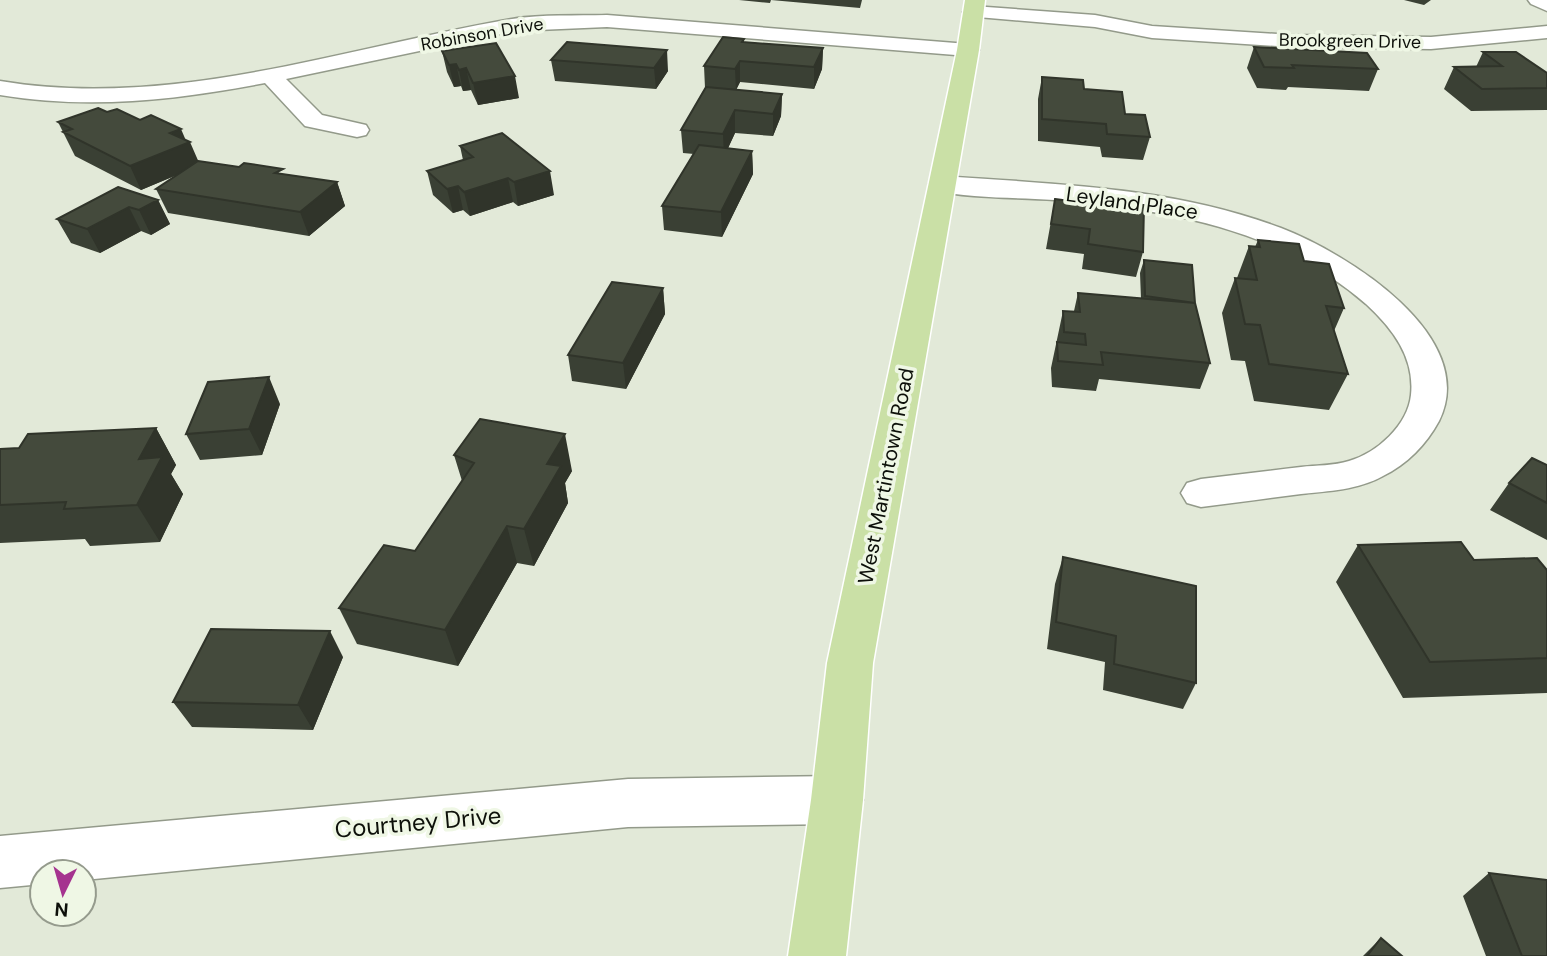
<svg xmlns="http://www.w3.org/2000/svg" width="1547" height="956" viewBox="0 0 1547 956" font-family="'DM Sans',sans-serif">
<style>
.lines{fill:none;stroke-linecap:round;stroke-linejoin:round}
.minor-casing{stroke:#939a8a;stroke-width:3}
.major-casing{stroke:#fff;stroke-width:3}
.minor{fill:#fff;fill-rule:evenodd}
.major{fill:#cae0a6;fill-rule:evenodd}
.wall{fill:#3a4034}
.shaded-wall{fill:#30342a}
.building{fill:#444a3c;stroke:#30342a;stroke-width:2}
.labels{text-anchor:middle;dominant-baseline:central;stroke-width:7;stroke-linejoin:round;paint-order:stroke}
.far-street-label{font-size:18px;fill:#0d100a;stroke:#eff7e5}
.street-label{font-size:21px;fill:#0d100a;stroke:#eff7e5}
.near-street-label{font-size:24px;fill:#0d100a;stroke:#eff7e5}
</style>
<rect width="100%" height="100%" fill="#e2e9d8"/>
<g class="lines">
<g class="minor-casing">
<path id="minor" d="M1528,0h19v11l-16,-7z
M973,6l122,9 57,11 140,9 139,2 116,-11v12l-116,11 -139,-2 -140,-9 -57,-11 -129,-11 -3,-4 3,-4z
M607,15l361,29 8,1 3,5 -3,5 -8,1 -361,-29 -92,4 -229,48 36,36 44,10 3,5 -3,5 -9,2 -52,-11 -40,-43c-89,17 -175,27 -265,12v-14c172,29 343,-33 512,-62 30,-5 64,-3 95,-4z
M942,176c114,8 231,11 339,52 65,25 200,108 158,193 -13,24 -32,43 -56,55 -25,14 -54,15 -82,18 -33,4 -67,9 -100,13l-14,-4 -6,-10 6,-10 14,-4c33,-4 67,-8 100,-12 15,-2 33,-1 48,-6 28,-8 59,-36 62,-66 4,-38 -19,-67 -45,-91 -87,-76 -201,-95 -312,-104 -39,-3 -83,-1 -122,-10l-3,-6 3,-6z
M837,776l18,7 8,17 -8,17 -18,7 -209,3 -544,53v-8h-42v12l-42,4v-52l628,-57z"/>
</g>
<g class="major-casing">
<path id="major" d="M965,0h20l-6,50 -106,613 -10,137 -17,156h-58l23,-156 16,-137 130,-613z"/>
</g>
<use href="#minor" class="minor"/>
<use href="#major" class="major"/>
</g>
<path class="wall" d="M739,0h123l-2,8 -89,-8 -1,3z
M1404,0h27l-7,5z
M744,39v3l79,6 -1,21 -8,20 -74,-7 -4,8 46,4 -1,22 -8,20 -38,-3 -7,15 24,3 1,23 -31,63 -58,-7 -2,-24 32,-52 -11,-1 -2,-23 24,-42 -1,-22z
M567,42l101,29 -12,18 -101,-8 -4,-21z
M1254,47l124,22 -9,22 -81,-4 -2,3 -29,-2 -10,-20z
M442,51l77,47 -41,7 -7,-15 -8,1 -2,-5 -7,1 -7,-15z
M1483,52l64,21v37l-76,1 -27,-22 10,-22h22z
M1042,77l42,12 41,25 25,23 -7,23 -41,-3 -2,-10 -62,-6v-42z
M107,112l79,28 12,21 139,21 8,24 -36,30 -141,-23 -12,-24 21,-14 -36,15 -66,-34 -17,-34z
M460,146l94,49 -36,11 -5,-4 -43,14 -7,-6 -10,3 -20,-18 -6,-24 36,-11z
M1055,199l53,7 1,-6 34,52 -7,25 -54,-8 2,-15 -38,-5z
M158,200l12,24 -19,11 -10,-4 -41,22 -29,-10 -14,-24z
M1258,240l46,21 40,47 -10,23 14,43 -19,36 -75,-9 -9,-40 -14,-1 -9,-47 13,-35h2l12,-32 6,1z
M1144,260l51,43 15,60 -10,26 -101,-10 -3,12 -44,-4 -1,-19 12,-57h11l4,-18 63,6 -1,-26z
M663,288l2,26 -39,75 -54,-8 -4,-26z
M280,404l-18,51 -62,5 -14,-26z
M156,428l20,37 -5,9 12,20 -23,48 -70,4 -5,-7 -85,4v-94l19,-1z
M454,455l118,16 -7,12 3,20 -34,63 -17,-3 -59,103 -101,-22 -18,-36 76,-57 47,-70z
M1547,465v75l-57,-30 19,-27z
M1358,545l116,15 73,10v123l-144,5 -67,-116z
M1063,557l133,126 -13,26 -80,-19 2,-28 -58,-13 8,-65z
M343,657l-30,73 -121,-3 -19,-25z
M1489,873l58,83h-61l-23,-60z
M1381,938l21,18h-39z"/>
<path class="shaded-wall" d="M823,48l-1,21 -8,20v-22z
M667,50l1,21 -12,18 -2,-21z
M740,61v21l-4,8 -1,-21z
M456,64l5,22 -7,1 -5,-22z
M466,68l5,22 -8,1 -4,-21z
M515,76l4,22 -41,7 -5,-22z
M782,94l-1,22 -8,20v-22z
M735,110v23l-11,24 -1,-23z
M181,129l6,14 3,-1 10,23 -59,25 -11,-24 40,-33z
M752,151l1,23 -31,63 -1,-25z
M550,171l4,24 -36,11 -4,-24z
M508,178l5,24 -43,14 -6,-24z
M337,182l8,24 -36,30 -9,-24z
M458,186l5,24 -10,3 -6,-24z
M158,200l12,24 -19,11 -12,-25z
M129,207l12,24 -41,22 -13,-24z
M663,288l2,26 -39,75 -3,-26z
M269,377l11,27 -18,51 -13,-26z
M156,428l20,37 -5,9 12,20 -23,48 -23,-37 2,-46z
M565,434l7,37 -7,12 3,20 -34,63 -10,-37 23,-65z
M507,526l10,37 -59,103 -13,-36z
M330,631l13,26 -30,73 -15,-25z"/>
<path class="building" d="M723,37l21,2 -2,3 81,6 -9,19 -74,-6 -5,8 -31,-3z
M567,42l100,8 -13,18 -103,-8z
M496,43l19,33 -42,7 -7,-15 -7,2 -3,-6 -7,1 -7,-14z
M1254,47l113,6 11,16 -86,-4 2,3 -30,-1z
M1483,52h33l31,21v15l-65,1 -28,-22 48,-1z
M1042,77l41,3 1,9 38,3 3,22 20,1 5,22 -43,-3 -1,-10 -64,-5z
M706,87l76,7 -9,20 -38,-4 -12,24 -42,-4z
M98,108l9,4 10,-3 23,11 11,-5 30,14 -11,4 20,9 -60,24 -67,-34 9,-3 -14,-7z
M502,133l48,38 -36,11 -6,-4 -44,14 -6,-6 -11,3 -20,-18 46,-14 -13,-11z
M699,145l53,6 -31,61 -59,-6z
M198,161l41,6 5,-4 39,6 -8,4 62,9 -37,30 -144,-23z
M118,187l40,13 -19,10 -10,-3 -42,22 -30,-10z
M1055,199l53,7 1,-6 35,5 -1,47 -55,-8 2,-15 -39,-5z
M1258,240l41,4 5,17 25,3 15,44 -18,-2 22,68 -79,-10 -9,-39 -15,-1 -10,-46 22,2 -8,-34 11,1z
M1144,260l48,5 3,38 -50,-7z
M612,282l51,6 -40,75 -55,-8z
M1078,293l117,10 15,60 -109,-11 2,13 -45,-4 -1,-19 29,3 -1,-11 -21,-2 -1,-21 17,1z
M269,377l-20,52 -63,5 22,-52z
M480,419l85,15 -18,30 14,2 -37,63 -17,-3 -62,104 -106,-22 45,-63 31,6 59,-88 -20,-8z
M156,428l-17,31 23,-2 -25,48 -73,4 2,-7 -66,3v-56l19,-1 9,-14z
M1532,458l15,7v38l-38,-20z
M1461,542l13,18 63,-2 10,12v88l-117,4 -72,-117z
M1063,557l133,29v97l-82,-19 2,-28 -60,-14z
M211,629l119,2 -32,74 -125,-3z
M1489,873l58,7v76h-25z
M1381,938l21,18h-35z"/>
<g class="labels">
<g class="far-street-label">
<text transform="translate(482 34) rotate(-10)">Robinson Drive</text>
<text transform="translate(1350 41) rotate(1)">Brookgreen Drive</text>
</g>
<g class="street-label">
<text transform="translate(1132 203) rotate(8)">Leyland Place</text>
<text transform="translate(886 476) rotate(-79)">West Martintown Road</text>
</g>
<g class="near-street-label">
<text transform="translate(418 822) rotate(-5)">Courtney Drive</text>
</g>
</g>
<g transform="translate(63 893) rotate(185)"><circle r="33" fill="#eff7e5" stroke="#959b8d" stroke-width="2"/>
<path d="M0-5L12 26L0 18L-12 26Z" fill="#a5338f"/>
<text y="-10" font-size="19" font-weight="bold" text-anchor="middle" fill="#0d100a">N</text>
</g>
</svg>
